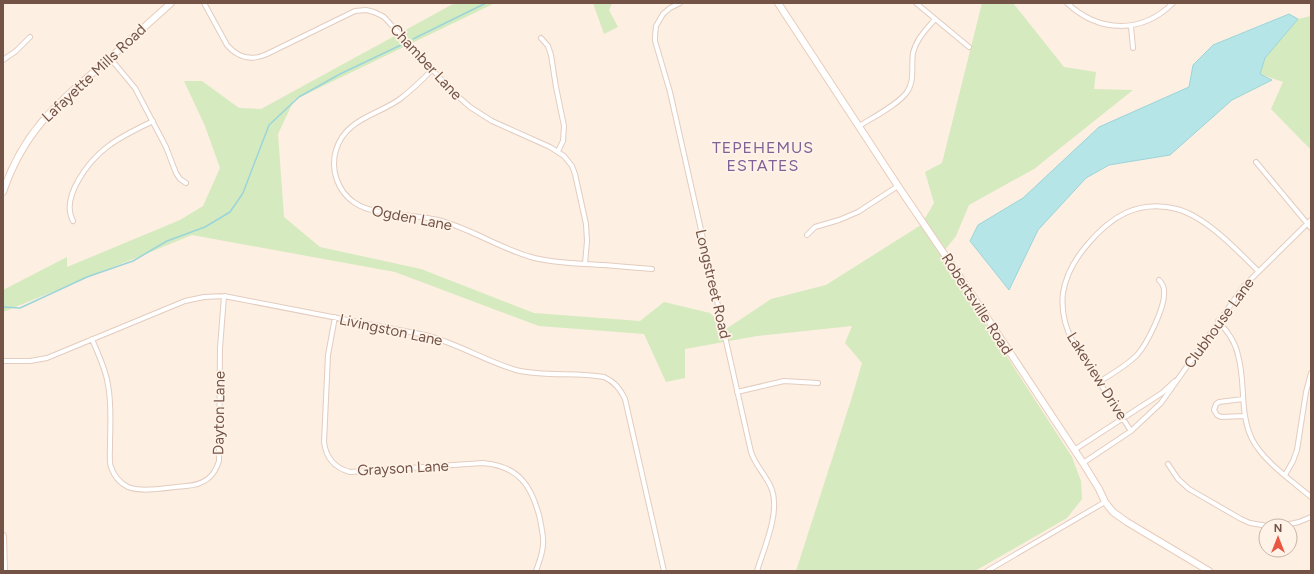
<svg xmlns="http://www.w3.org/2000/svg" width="1314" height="574" viewBox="0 0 1314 574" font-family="Figtree,sans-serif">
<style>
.green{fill:#d5eabf}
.water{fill:#b5e5e7;stroke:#9bd5d9}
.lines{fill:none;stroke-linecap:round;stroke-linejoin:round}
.stream{stroke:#9bd5d9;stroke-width:1.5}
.street-casing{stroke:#e3ccc0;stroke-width:6}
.secondary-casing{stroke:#e8ccbc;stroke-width:8}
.street{stroke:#fff;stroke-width:4}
.secondary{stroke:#fff;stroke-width:6}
.labels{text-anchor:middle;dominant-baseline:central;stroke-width:3.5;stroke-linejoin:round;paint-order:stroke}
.street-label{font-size:15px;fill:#745347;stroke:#fff3e8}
.neighbourhood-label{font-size:16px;letter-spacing:1px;fill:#806298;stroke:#fff3e8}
</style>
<rect width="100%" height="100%" fill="#fdefe1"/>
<path class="green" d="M452,3h43l-201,97 -16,34 6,83 36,30 101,22 113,44 106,8 24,-19 46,11 16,16 45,-30 55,-14 95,-60 13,-22 -9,-31 17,-9 40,-160h31l51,64 32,5 -2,17 39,1 -99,79 -65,36 -13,31 -15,19 131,202 9,24 1,18 -15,19 -92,53h-179l56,-174 10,-34 -17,-20 7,-17 -95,10 -72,13v29l-19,4 -22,-48 -105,-8 -144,-54 -203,-37 -189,77v-22l64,-33v10l113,-47 23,-14 17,-38 -15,-42 -21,-45h18l37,27 22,1 192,-105z
M593,3h19l-3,7 9,17 -14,7z
M1311,16v134l-40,-41 12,-27 -23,-8 5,-16 33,-39z"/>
<path class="water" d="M1289,14l9,5 -33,39 -5,16 12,6 -40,20 -62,55 -61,10 -23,13 -48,52 -29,60 -39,-49 8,-16 45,-27 76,-71 90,-40 4,-22 20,-20z"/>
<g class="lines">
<path class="stream" d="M413,39l73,-36
M3,307l17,1 67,-31 46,-16 34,-20 38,-14 25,-15 13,-19 26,-68 30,-28 41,-23 61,-29"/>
<g class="street-casing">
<path id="street" d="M204,3l23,42c11,13 25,16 40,9l88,-43 11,-1 8,2 10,5 69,75 17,15 22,14 58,26 14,9 8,10 3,8 11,50 1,17 -2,23
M680,3l-10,5 -7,6 -7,12 -1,10v5l15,51 81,360c5,15 16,24 21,38 8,23 -8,58 -15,81
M916,3l53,44
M1067,3c32,30 75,31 106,0
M1131,26l2,22
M541,38l7,8 3,9 5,32 8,39 -1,15 -5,10
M110,58l25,30 31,59 10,26 4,6 6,4
M3,60l13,-9 14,-14
M432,70c-10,10 -20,20 -32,29 -22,16 -55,20 -64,51 -6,20 2,42 19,53 19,13 59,11 83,17 32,8 61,28 93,37 17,5 36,6 54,7 22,1 44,3 67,5
M859,126c13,-8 40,-22 48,-34 8,-11 4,-26 6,-39 3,-14 14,-24 22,-34
M1256,162l55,66
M73,221c-13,-24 16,-60 34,-74 14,-11 30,-18 46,-26
M807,235l8,-8 24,-7 19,-8 40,-26
M335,317l-7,38 -4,87c2,16 11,26 26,30l133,-9c36,3 49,23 57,56 1,8 4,17 3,25 0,9 -4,18 -7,27
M1218,321c9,10 17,20 20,34 8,28 1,57 14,84 11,22 40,42 59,58
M92,339c6,15 14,30 16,46 4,20 2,41 2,61 0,7 -1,15 1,21 3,9 9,16 17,20 14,6 43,0 58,-1 17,-1 28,-8 33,-25l1,-113 4,-52
M3,361h27l17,-3 138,-57 19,-4 20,-1 201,39c32,8 60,26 91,35 29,7 59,2 88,7 11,5 16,12 21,22l39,172
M1099,382c13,-8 27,-16 38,-27 10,-11 29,-49 27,-64 0,-5 -2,-8 -5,-11
M737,392l47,-11 34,2
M1243,399l-24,3 -3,2 -2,6 3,5 4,2 24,-1
M1131,431l-58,-89c-8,-15 -12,-32 -10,-49 3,-19 12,-34 24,-48 24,-29 52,-46 90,-36 29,8 60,41 81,62
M1074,450l88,-57 13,-12
M1083,463l48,-32 30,-28 83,-117 67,-66
M1168,464l10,15 11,10 52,30 9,4 18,3
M1285,475l8,-14 4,-11 9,-58 5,-19
M1281,526l18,-4 12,-5
M987,571l118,-69"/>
</g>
<g class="secondary-casing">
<path id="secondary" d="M778,3l120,183 72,106 113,171 16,26 6,13 8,10 14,10 82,49
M3,192c22,-65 58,-91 107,-134 20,-18 41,-37 61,-55
M3,536l1,35"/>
</g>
<use href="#street" class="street"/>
<use href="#secondary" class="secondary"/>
</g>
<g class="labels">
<g class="street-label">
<text transform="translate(426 62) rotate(47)">Chamber Lane</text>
<text transform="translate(94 73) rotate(-43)">Lafayette Mills Road</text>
<text transform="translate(412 218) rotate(11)">Ogden Lane</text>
<text transform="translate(713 284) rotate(77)">Longstreet Road</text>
<text transform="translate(977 304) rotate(57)">Robertsville Road</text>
<text transform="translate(1219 323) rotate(-54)">Clubhouse Lane</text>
<text transform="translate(391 330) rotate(12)">Livingston Lane</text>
<text transform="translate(1097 376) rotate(58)">Lakeview Drive</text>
<text transform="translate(219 413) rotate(-89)">Dayton Lane</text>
<text transform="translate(403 468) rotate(-3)">Grayson Lane</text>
</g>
<g class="neighbourhood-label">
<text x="763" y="147">TEPEHEMUS<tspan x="763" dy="18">ESTATES</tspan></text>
</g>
</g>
<rect width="1314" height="574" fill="none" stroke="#745347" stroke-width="8"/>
<g transform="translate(1278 538)"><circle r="19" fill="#fff3e8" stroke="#c7b3a8"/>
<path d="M0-3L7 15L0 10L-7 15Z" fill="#eb5642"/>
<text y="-6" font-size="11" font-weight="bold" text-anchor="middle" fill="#745347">N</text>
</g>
</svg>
